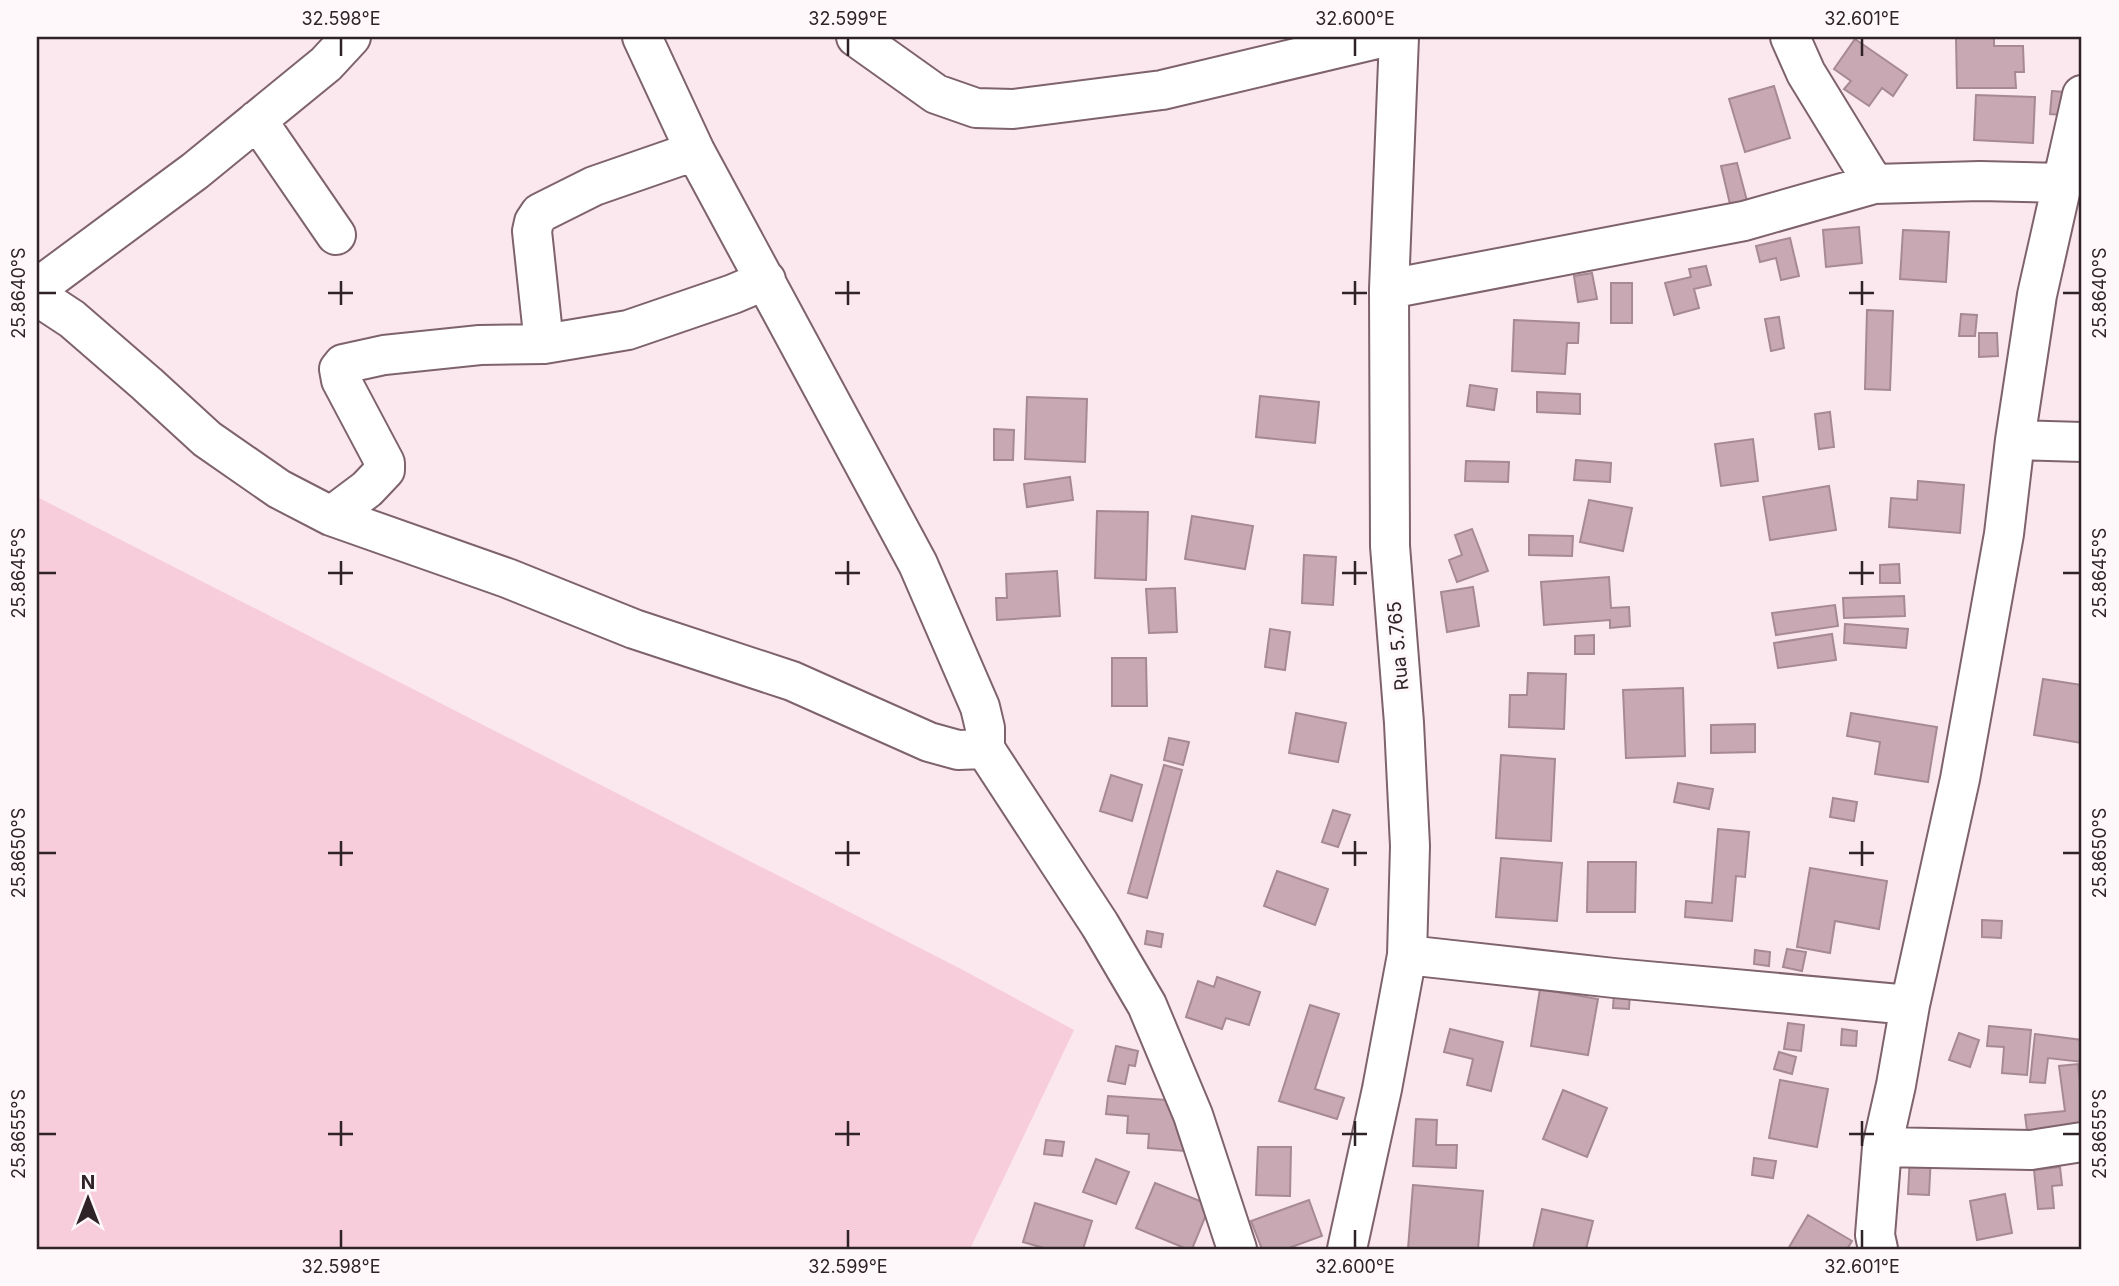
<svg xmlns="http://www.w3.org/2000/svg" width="2119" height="1286" viewBox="0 0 2119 1286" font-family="Inter,sans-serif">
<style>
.green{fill:#f7ccdb}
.building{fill:#c8a9b3;stroke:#a68993;stroke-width:2}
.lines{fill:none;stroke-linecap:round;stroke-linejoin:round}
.minor-casing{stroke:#7e626c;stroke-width:42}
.minor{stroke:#fff;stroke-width:38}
.ticks{fill:none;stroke:#2f2328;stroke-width:2.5}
.labels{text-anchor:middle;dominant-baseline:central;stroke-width:7;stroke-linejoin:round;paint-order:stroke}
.street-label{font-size:19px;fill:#2f2328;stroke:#fff8fa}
.neatline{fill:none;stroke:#2f2328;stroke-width:2.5}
.ticks-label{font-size:18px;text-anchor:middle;fill:#2f2328}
</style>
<rect width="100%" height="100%" fill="#fbe7ee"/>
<path class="green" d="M37,497l922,471 115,62 -104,219h-933z"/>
<path class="building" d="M1956,37h38v9h29l1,26h-9l1,16h-59z
M1855,39l52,36 -14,21 -11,-8 -13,18 -25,-17 7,-8 -17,-12z
M1774,86l16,52 -45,14 -16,-53z
M2052,91l13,1 -3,23 -12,-1z
M1976,95l59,2 -2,46 -59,-3z
M1737,163l10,38 -17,3 -9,-38z
M1859,227l3,36 -36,4 -3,-37z
M1903,230l46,2 -3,50 -46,-3z
M1790,238l9,38 -18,4 -5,-22 -16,4 -4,-16z
M1706,266l5,19 -17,4 5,19 -25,7 -9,-32 26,-6 -2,-8z
M1592,273l5,26 -19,3 -4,-26z
M1611,283h21v40h-21z
M1867,310l26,1 -3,79 -25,-1z
M1961,314l16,1 -2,21h-16z
M1779,317l5,31 -13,3 -6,-32z
M1514,320l65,3 -1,20h-11l-2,31 -53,-3z
M1979,333h18l1,23 -19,1z
M1470,385l27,4 -3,21 -27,-4z
M1537,392l43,2v20l-43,-2z
M1260,396l59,6 -4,41 -59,-6z
M1027,397l60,2 -2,63 -60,-3z
M1830,412l4,35 -15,2 -4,-35z
M994,429l20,1 -1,30h-19z
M1753,439l5,42 -37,5 -6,-42z
M1576,460l35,3 -1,19 -36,-2z
M1466,461l43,1 -1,20 -43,-1z
M1070,477l3,23 -46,7 -3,-23z
M1918,481l46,4 -4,48 -71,-6 2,-29 26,2z
M1829,486l7,44 -66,10 -7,-43z
M1589,500l43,8 -9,43 -43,-9z
M1097,511l51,1 -2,68 -51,-2z
M1192,516l61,10 -8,43 -60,-10z
M1472,529l16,42 -31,11 -8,-22 13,-5 -7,-20z
M1529,535l44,1 -1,20 -43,-1z
M1304,555l32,2 -3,48 -31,-2z
M1899,564l1,19h-20v-18z
M1057,571l3,45 -63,4 -1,-22h11l-1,-24z
M1609,577l2,31 18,-1 1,19 -20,2v-8l-66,5 -3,-43z
M1473,587l6,39 -32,6 -6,-40z
M1175,588l2,44 -28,1 -3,-44z
M1904,596l1,20 -61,2 -1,-20z
M1835,605l3,21 -62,9 -4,-22z
M1845,624l63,5 -2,19 -62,-5z
M1270,629l20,3 -5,38 -20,-3z
M1832,634l4,26 -58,8 -4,-25z
M1594,635v19h-19v-18z
M1112,658h34l1,48h-35z
M1528,673l38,1 -2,55 -55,-2 1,-32h17z
M2043,679l39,6v58l-48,-8z
M1683,688l2,68 -59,2 -3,-68z
M1296,713l50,10 -8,39 -49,-9z
M1851,713l86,14 -9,55 -53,-8 5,-32 -33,-6z
M1755,724v28l-44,1v-28z
M1169,738l20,4 -6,23 -19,-5z
M1501,755l54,4 -4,82 -55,-3z
M1164,765l18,5 -35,128 -19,-5z
M1111,775l31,10 -10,36 -32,-10z
M1678,783l35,6 -4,20 -35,-7z
M1833,798l24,4 -3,19 -24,-4z
M1333,810l17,5 -12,32 -16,-5z
M1718,829l31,3 -4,45 -9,-1 -4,45 -47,-4 1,-16 26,2z
M1501,858l61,5 -5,58 -61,-4z
M1588,862h48l-1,50h-48z
M1810,868l77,13 -8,48 -44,-8 -5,32 -33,-6z
M1277,871l51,18 -13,36 -51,-19z
M1982,920l20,1 -1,17 -19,-1z
M1147,931l16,3 -2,13 -16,-3z
M1787,949l19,3 -4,19 -19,-4z
M1755,950l15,2 -1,14 -15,-2z
M1217,977l43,15 -11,33 -23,-7 -4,11 -36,-12 12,-36 16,6z
M1540,989l58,10 -10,56 -57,-9z
M1614,992l16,1 -1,16 -16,-1z
M1310,1005l29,9 -24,75 29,9 -7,21 -58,-18z
M1788,1023l16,2 -3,26 -17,-2z
M1989,1026l42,4 -4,45 -25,-2 2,-26 -17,-1z
M1450,1029l53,13 -12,49 -24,-6 6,-26 -29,-7z
M1842,1029l15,2 -1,15 -15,-1z
M1959,1033l20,7 -9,27 -21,-7z
M2035,1034l47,6v22l-34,-4 -3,25 -15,-1z
M1116,1046l22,5 -3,15 -6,-1 -4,19 -17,-3z
M1779,1052l17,5 -4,17 -18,-5z
M2078,1064l4,38v30l-54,6 -3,-23 40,-4 -6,-45z
M1780,1080l48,9 -11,58 -48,-9z
M1563,1090l44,18 -20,49 -44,-18z
M1108,1096l59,4 17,51 -36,-3 1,-14 -22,-1 1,-17 -22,-2z
M1416,1119l21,1 -1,25h21l-1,23 -43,-2z
M1046,1140l18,2 -2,14 -18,-2z
M1258,1147h33l-1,49 -34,-1z
M1910,1155l21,1 -2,39 -21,-1z
M1754,1158l22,3 -3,17 -21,-3z
M1096,1159l33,13 -13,32 -33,-12z
M2060,1167l2,18 -10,1 2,22 -16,1 -4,-39z
M1155,1183l55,22 -18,44h-5l-51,-21z
M1413,1185l70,6 -5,58h-70z
M2005,1194l7,39 -35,7 -7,-39z
M1309,1200l13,36 -36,13h-24l-11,-28z
M1035,1203l57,18 -9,28h-36l-24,-7z
M1542,1209l51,12 -7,28h-53z
M1808,1215l44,26 -5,8h-59z"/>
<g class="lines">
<g class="minor-casing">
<path id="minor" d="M642,37l53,114 223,413 62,143 5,21v21l115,176 47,80 46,110 44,134
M856,37l80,57 40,14 37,1 149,-19 223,-53
M1790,37l16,36 68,111
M257,120l79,115
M37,288l158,-117 131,-107 25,-27
M1389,289l355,-68 130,-37 106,-3 82,2
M37,296l35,23 75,65 60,55 72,50 52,27 176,62 127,51 158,52 137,61 29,8 27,-1
M544,344l-12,-113 2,-9 6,-9 54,-27 101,-35
M2015,440l67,2
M331,516l36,-27 18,-19v-7l-44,-83 -2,-11 4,-5 41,-9 96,-10 64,-1 84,-14 105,-36 33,-14
M1407,955l207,23 296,27
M1882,1147l149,3 51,-8
M1347,1249l35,-160 25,-134 3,-109 -6,-123 -14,-177 -1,-257 10,-252
M1878,1249l-3,-14 7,-88 14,-62 14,-80 50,-226 44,-245 11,-94 22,-145 45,-200"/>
</g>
<use href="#minor" class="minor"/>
</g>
<path class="ticks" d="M341,38v18M848,38v18M1355,38v18M1862,38v18M341,281v24M848,281v24M1355,281v24M1862,281v24M38,293h18M328,293h25M835,293h25M1342,293h25M1849,293h25M2063,293h17M341,561v24M848,561v24M1355,561v24M1862,561v24M38,573h18M328,573h25M835,573h25M1342,573h25M1849,573h25M2063,573h17M341,841v25M848,841v25M1355,841v25M1862,841v25M38,853h18M328,853h25M835,853h25M1342,853h25M1849,853h25M2063,853h17M341,1121v25M848,1121v25M1355,1121v25M1862,1121v25M38,1134h18M328,1134h25M835,1134h25M1342,1134h25M1849,1134h25M2063,1134h17M341,1230v18M848,1230v18M1355,1230v18M1862,1230v18"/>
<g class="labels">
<g class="street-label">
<text transform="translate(1398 646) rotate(-95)">Rua 5.765</text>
</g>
</g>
<rect width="2119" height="1286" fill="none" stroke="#fff8fa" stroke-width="77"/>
<g transform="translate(88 1199)" stroke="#fff8fa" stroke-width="5" paint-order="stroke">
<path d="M0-5L12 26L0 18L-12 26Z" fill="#2f2328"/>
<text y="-10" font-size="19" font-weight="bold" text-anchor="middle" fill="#2f2328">N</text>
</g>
<rect x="38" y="38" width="2042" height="1210" class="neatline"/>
<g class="ticks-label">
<text x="341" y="25">32.598°E</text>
<text x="848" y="25">32.599°E</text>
<text x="1355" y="25">32.600°E</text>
<text x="1862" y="25">32.601°E</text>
<text transform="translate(19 293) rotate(-90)" y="6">25.8640°S</text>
<text transform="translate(2100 293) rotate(-90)" y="6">25.8640°S</text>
<text transform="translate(19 573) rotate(-90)" y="6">25.8645°S</text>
<text transform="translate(2100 573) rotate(-90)" y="6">25.8645°S</text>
<text transform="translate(19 853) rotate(-90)" y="6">25.8650°S</text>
<text transform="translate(2100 853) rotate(-90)" y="6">25.8650°S</text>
<text transform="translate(19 1134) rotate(-90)" y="6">25.8655°S</text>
<text transform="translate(2100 1134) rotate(-90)" y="6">25.8655°S</text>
<text x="341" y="1273">32.598°E</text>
<text x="848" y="1273">32.599°E</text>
<text x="1355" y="1273">32.600°E</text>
<text x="1862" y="1273">32.601°E</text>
</g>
</svg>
